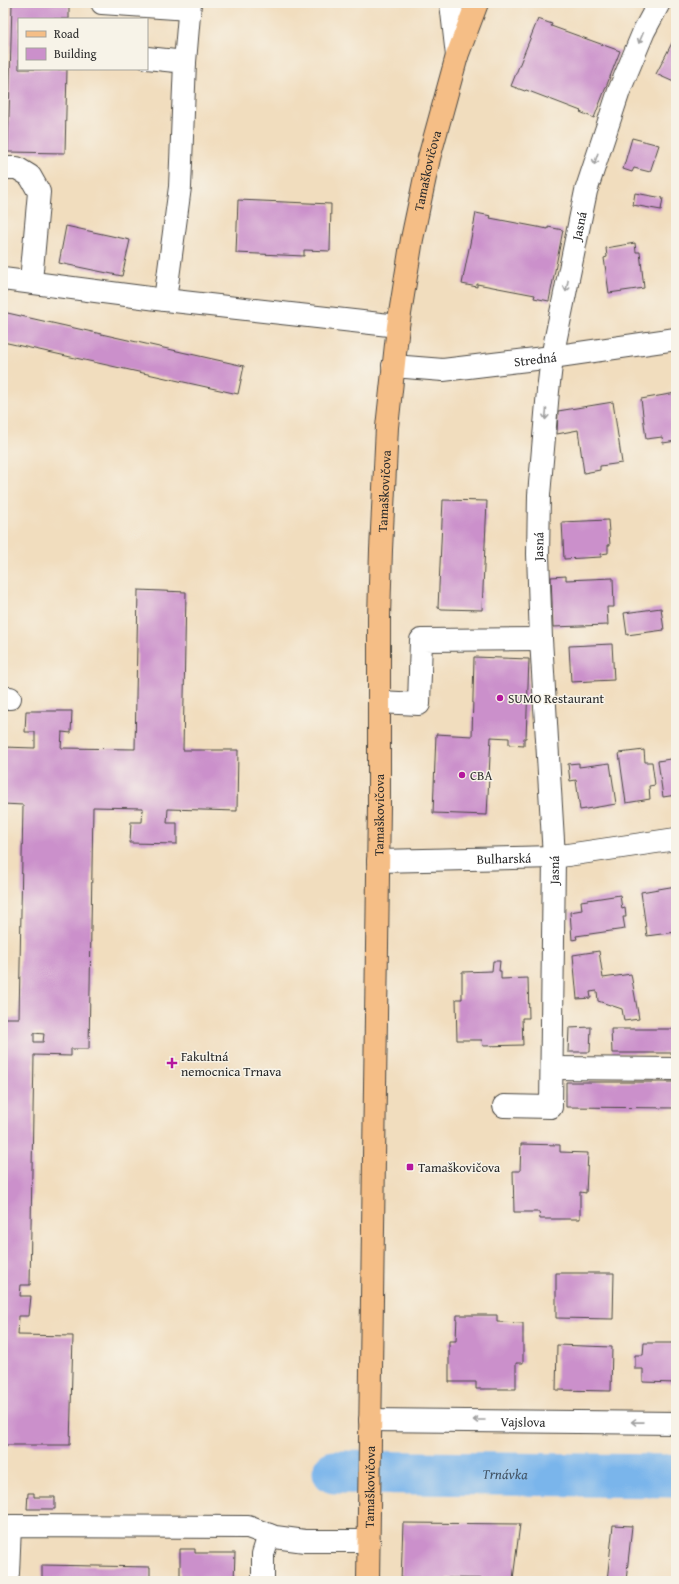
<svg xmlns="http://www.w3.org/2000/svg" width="679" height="1584" viewBox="0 0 679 1584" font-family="'Gentium Book Plus',serif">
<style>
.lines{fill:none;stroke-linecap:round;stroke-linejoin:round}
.river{stroke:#7ab5eb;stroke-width:43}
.building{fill:#cb90cb;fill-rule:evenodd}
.minor-casing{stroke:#494641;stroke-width:24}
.major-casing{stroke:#494641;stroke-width:24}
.minor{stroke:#fff;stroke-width:22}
.major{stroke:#f5be86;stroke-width:22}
.oneway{stroke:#a0a0a0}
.poi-dot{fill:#b5179e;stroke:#f7f3e8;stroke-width:1.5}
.labels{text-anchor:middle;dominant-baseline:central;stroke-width:3;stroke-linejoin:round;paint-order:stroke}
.street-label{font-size:13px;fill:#2b2b2b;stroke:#f7f3e8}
.poi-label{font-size:13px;fill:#2b2b2b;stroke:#f7f3e8;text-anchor:start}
.water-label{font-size:14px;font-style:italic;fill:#435465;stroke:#f7f3e8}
</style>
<rect width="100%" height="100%" fill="#f7f3e8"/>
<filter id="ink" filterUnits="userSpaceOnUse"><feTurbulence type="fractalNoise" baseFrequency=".025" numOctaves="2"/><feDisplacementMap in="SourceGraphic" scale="8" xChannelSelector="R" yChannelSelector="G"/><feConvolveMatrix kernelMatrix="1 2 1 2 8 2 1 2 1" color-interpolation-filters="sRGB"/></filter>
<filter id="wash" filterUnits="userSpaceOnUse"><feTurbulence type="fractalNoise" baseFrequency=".012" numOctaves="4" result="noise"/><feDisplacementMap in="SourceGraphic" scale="16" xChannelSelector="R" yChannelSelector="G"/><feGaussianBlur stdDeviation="0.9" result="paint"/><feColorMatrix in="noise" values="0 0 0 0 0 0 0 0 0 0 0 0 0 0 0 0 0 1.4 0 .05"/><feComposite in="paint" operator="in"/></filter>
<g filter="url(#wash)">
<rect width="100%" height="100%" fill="#f1ddbe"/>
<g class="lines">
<path class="river" id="s1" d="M334,1472l342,4"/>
</g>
<g id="blocks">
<path class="building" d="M12,3h57v16h-50v50h48l-2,84 -57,-1z
M538,19l14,5 -1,2 69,25 -26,67 -14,-6 1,-1 -55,-21 -1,1 -14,-5z
M673,41l3,1v41l-20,-9z
M632,138l27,7 -9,27 -16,-4 -2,4 -9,-3z
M635,193l28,5 -2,12 -28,-5z
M238,200l93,4 -1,47 -26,-1v6l-68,-3z
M476,213l15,3 -1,2 58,11v-2l15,3 -14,71 -15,-3 1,-3 -58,-11v3l-15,-3z
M66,226l64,14 -8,36 -63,-13z
M635,243l1,9h4l4,36 -35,5 -5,-35 3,-1 -1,-9z
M3,312l241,54 -6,28 -235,-52z
M676,393v48l-13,2 -1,-6 -16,2 -5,-40z
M613,402l9,61 -22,3v4l-16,3 -6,-43 -21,4 1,-23z
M443,500l44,1 -5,109 -40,-1 -4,-1z
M608,520l2,25h-2v8l-7,1v3l-37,2 -2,-37z
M566,576v4l47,-2 1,29h-7l1,18 -55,2 -2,-50z
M138,590l48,2 -3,158h55l-1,61 -69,-2 -1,14h10v21l-47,-1 1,-21h11l1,-14 -50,-1 -4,242h-18v7l-37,-1 -4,230h-9l-1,11h11l-2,20h-10l-1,19 55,1 -3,109h-67v-427h16l4,-213 -20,-1v-57l32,1v-16h-10l1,-21h46l-1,22 -9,-1 -1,16 74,1zM34,1033l10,1 -1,8h-9z
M661,608l3,22 -37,5 -3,-22z
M612,644l2,36 -43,2 -2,-36z
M474,657l55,2 -3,79h-2v8l-15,-1v-7l-18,-1 -4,78 -54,-2 3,-79 36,2z
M644,750l1,12h7l3,23 -6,1 1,13 -24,4 -7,-50z
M676,758v37l-13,2 -5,-36z
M579,763v4l31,-4 6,41 -36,6 -4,-30 -6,1 -2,-17z
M676,886v46l-29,4 -6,-44z
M620,895l2,14 3,-1 1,9h-3l2,12 -49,7 1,3 -5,1 -2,-28 12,-2 -1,-9z
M599,951l4,27 28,-4 8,45 -15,2 -2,-12 -24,-8 -1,-10 -7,1 1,6 -14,1 -4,-44z
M493,961h7l-1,10h2v8l27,-1 1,40h-7l1,27 -40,1 -1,-6h-25l-1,-41h6v-27l30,-1z
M591,1027l-1,25h-22l1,-24z
M611,1029h65v24h-64z
M566,1082h110v26l-110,-1z
M521,1144l39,1v7l28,1 -2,40 -6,-1v27h-40l-1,-7h-25l-1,-41h7z
M556,1273h58l-1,46 -57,-1z
M457,1315h40v7l26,1v40h-7v26h-40v-7h-27v-41h7z
M644,1343h32v40l-33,-1v-13h-8v-14h8z
M557,1345l55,2 -1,44 -55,-1z
M28,1493h6v4h21v12h-28z
M403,1523l117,1 -7,55 -66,-1v3h-46z
M613,1525l19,1 -6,55h-19z
M180,1549h15v4h40l-1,28h-54z
M42,1565l108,2v14h-108z"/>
</g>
</g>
<g filter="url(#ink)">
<use href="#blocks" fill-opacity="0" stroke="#494641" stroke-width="1"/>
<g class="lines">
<g class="minor-casing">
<g id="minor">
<path d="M102,3l87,6"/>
<path d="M451,3l6,53"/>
<path d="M147,58l38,4"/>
<path d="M3,168h14l13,8 9,16 -8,89"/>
<path d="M3,279l162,21 233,26"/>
<path d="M165,300l15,-113 5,-125 5,-59"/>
<path id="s2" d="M393,366l50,4 109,-13 124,-18"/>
<path d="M3,698h7"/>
<path d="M379,702l40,2 2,-64 120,-1"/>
<path id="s3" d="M378,861l176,-4 122,-18"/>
<path d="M552,1068l124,1"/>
<path id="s4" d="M504,1106l47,1 3,-250 -13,-218 -3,-85 1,-59 9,-104 4,-34 34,-166 33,-100 25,-60 15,-28"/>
<path id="s5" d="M370,1420l306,3"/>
<path d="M8,1573l2,-47 238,1 27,10 30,4h64"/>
<path d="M263,1581v-27l6,-19"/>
</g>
</g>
<g class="major-casing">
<g id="major">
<path id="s6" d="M368,1581l11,-776v-188l2,-67 6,-123 11,-101 14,-87 17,-81 28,-102 20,-53"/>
</g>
</g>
<use href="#minor" class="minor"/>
<use href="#major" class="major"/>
</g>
<defs><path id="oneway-shaft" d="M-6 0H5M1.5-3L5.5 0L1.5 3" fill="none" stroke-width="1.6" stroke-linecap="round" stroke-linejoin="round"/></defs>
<g class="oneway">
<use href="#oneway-shaft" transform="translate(641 38) rotate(113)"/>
<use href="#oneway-shaft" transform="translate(596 159) rotate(108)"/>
<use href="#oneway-shaft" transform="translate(567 286) rotate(101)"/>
<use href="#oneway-shaft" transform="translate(546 414) rotate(95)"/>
<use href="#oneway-shaft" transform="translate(479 1420) rotate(-180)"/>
<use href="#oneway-shaft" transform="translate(637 1422) rotate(-179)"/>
</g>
</g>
<g class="poi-dot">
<circle cx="500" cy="698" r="4"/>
<circle cx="462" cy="775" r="4"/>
<path d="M170 1057h4v4h4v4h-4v4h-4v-4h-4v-4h4z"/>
<rect x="406" y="1163" width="8" height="8" rx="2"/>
</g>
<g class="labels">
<g class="street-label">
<text stroke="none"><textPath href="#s6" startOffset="1414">Tamaškovičova</textPath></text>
<text stroke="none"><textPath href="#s4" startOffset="932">Jasná</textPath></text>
<text stroke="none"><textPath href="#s2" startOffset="143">Stredná</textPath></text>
<text stroke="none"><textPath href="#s6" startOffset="1090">Tamaškovičova</textPath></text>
<text stroke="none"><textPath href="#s4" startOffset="608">Jasná</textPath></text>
<text stroke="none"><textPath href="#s6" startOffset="766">Tamaškovičova</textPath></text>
<text stroke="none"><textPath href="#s3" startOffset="126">Bulharská</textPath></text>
<text stroke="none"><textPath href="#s4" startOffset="284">Jasná</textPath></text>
<text stroke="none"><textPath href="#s5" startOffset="153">Vajslova</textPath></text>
<text stroke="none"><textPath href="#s6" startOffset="94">Tamaškovičova</textPath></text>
</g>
<g class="poi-label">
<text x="508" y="698">SUMO Restaurant</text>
<text x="470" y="775">CBA</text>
<text x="181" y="1056">Fakultná<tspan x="181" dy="15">nemocnica Trnava</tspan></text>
<text x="418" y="1167">Tamaškovičova</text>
</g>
<g class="water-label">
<text stroke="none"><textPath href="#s1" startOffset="171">Trnávka</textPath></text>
</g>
</g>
<rect width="679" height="1584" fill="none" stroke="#f7f3e8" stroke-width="16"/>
<rect x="18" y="18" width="130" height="52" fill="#f7f3e8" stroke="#a5a39c"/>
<rect x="26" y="31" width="20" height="6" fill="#f5be86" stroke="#a5a39c"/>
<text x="54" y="38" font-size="12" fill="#2b2b2b">Road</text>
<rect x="26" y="48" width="20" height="12" fill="#cb90cb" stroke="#a5a39c"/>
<text x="54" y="58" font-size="12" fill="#2b2b2b">Building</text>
</svg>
